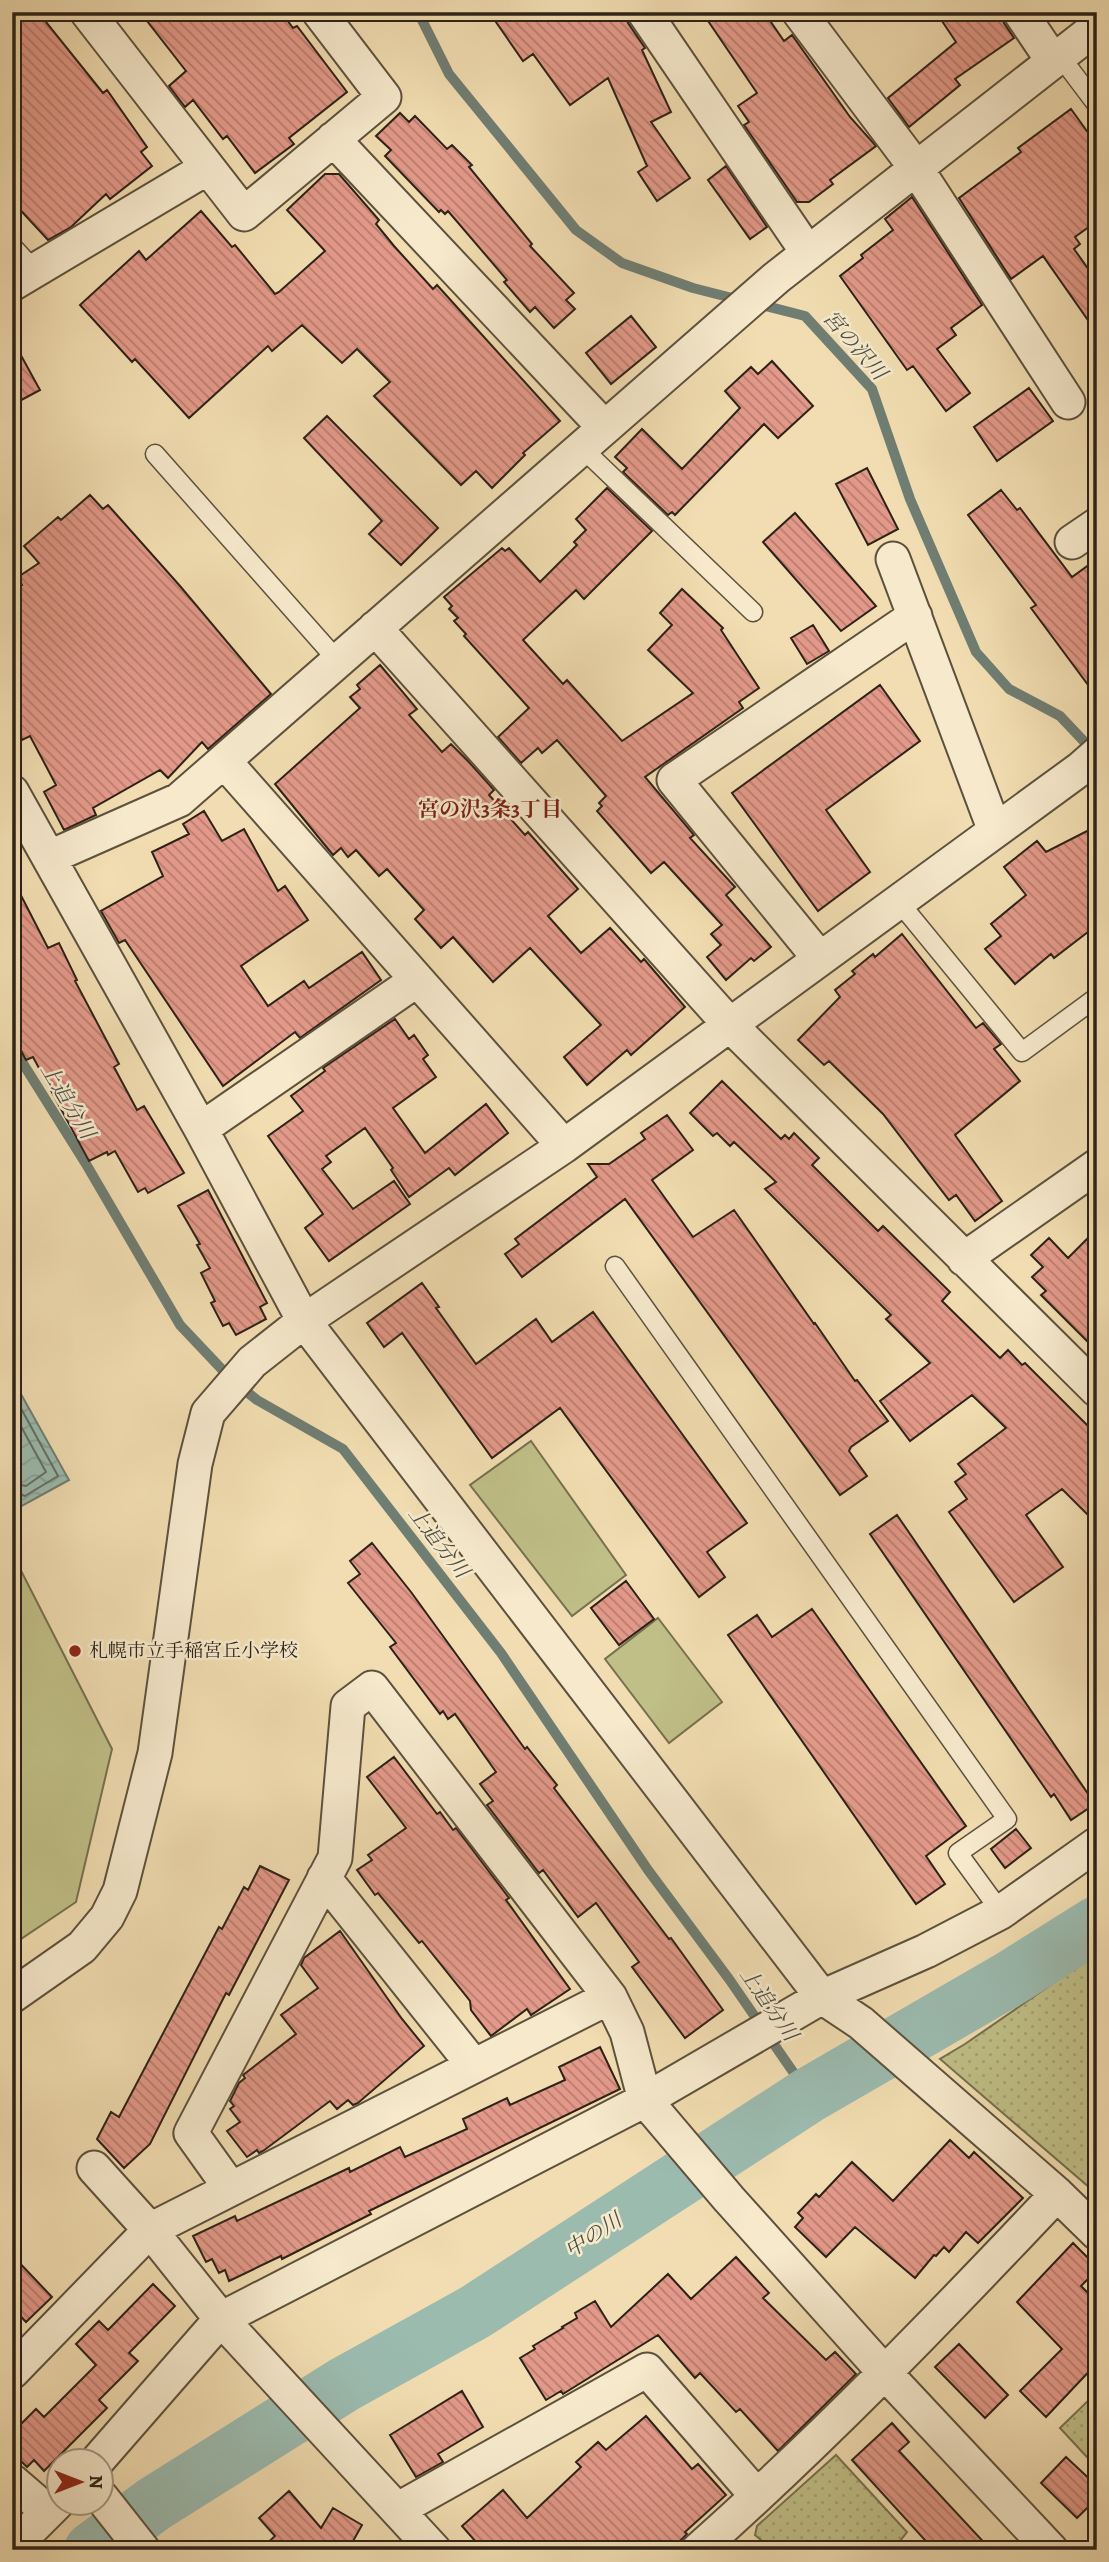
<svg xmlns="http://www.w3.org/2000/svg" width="1109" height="2562" viewBox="0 0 1109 2562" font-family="Alegreya,'Noto Serif JP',serif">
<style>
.green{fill:url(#green-dots);stroke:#767050;stroke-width:2}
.pitch{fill:#c0bf87;stroke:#767050;stroke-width:2}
.water{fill:url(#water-waves);stroke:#6f7e73;stroke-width:2}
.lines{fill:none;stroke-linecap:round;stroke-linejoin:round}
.shore{stroke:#646e64;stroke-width:2}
.stream{stroke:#6f7e73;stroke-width:10}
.river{stroke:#9bbbaf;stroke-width:56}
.building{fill:url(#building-back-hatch);stroke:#2c2218;stroke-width:2}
.service-casing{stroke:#5d513e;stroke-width:21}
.minor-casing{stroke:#5d513e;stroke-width:37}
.service{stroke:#f6e9cc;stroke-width:18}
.minor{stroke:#f6e9cc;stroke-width:33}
.poi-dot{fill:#8f2418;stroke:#f6e9cc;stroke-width:2.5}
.labels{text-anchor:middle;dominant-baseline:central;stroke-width:5;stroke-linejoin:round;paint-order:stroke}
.poi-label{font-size:19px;fill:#2c2218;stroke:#f6e9cc;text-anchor:start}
.water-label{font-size:21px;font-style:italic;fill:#4d5045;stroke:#f6e9cc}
.neighbourhood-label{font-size:21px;font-weight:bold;fill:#7a1f14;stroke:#f6e9cc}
</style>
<defs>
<pattern id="green-dots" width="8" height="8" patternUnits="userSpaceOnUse" patternTransform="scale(1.75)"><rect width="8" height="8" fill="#c0bf87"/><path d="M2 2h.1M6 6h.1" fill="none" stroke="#a5a474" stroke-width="1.8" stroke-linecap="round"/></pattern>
<pattern id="water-waves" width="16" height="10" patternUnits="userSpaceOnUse" patternTransform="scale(1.75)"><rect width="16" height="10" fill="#9bbbaf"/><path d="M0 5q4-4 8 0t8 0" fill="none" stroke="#86a096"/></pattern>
<pattern id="building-back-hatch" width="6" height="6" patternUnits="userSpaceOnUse" patternTransform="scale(1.75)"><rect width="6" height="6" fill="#e39989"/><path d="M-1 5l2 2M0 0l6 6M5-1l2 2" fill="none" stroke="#b87c6f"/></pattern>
</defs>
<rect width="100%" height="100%" fill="#f1ddb1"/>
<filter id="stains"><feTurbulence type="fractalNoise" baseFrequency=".00286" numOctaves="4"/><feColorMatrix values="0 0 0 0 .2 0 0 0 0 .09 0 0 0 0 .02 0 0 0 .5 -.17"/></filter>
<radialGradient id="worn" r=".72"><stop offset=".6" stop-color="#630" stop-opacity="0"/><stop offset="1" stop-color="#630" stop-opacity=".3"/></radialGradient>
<path class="green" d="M1097,1953v241l-157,-135 25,-15z
M1097,2392v76l-37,-40z
M836,2455l71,77 -14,18h-120l-18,-15 2,-9z"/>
<path class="pitch" d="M531,1441l95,134 -54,41 -102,-131z
M12,1553l100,196 -36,153 -64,43z
M658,1618l64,84 -53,41 -64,-84z"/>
<path class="water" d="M12,1378l57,102 -49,27 -8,-14z"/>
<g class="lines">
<path class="shore" d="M12,1392l46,84 -33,20 -13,-5
M12,1410l34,62 -20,14 -14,-3"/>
<path class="stream" d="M418,12l31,62 127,156 46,33 71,25 47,12
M758,304l47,12 67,73 38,110 66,153 33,37 51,27 34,36
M12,1046l74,118 94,161 52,55 25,20 86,49 158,204 147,217 81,109 80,116"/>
<path class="river" d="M92,2550l62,-46 191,-120 130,-72 334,-217 202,-117 86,-54"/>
</g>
<path class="building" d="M12,12h26l65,81 4,-3 40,57 -6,5 11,14 -42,33 -4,-5 -35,33 -23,13 -36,-39z
M140,12h141l12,16 4,-2 50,66 -58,46 5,6 -39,29 -28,-37 -4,3 -30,-39 -8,7 -16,-21 17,-15z
M489,12h136l3,11 17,25 -3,2 29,62 -20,10 39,56 -33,23 -19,-29 9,-6 -39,-88 -38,27 -37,-51 -10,7z
M702,12h62l20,29 8,-6 58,82 26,29 -46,34 3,4 -24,18h-12l-53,-77 5,-3 -11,-16 19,-13z
M936,12h65l3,11 10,15 -59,41 5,6 -51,42 -21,-29 68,-56z
M1071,109l26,36v76l-22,16 5,7 -6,5 23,32v52l-54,-77 -32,23 -52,-81 62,-46 -3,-4z
M400,113l9,9 6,-6 32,33 5,-4 20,20 -3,2 63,77 -2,2 44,47 -8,7 9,9 -21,19 -19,-21 -5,5 -26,-30 3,-2 -59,-69 -3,3 -4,-4 -2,2 -54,-56 6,-6 -15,-14z
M726,166l41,61 -17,12 -42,-59z
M325,174h14l40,46 -3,4 18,22 39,43 4,-4 123,136 -37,32 2,2 -33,33 -16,-17 -15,14 -87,-89 16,-14 -33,-33 -15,14 -40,-38 -30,26 -4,-5 -79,72 -54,-59 -3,3 -52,-57 59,-54 7,9 55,-49 31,36 3,-2 40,49 4,-2 46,-41 -38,-41z
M912,197l70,108 -31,23 5,7 -19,14 33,44 -24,18 -33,-45 -6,4 -67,-94 23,-18 -2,-3 32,-25 -8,-11z
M631,316l25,31 -45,37 -25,-31z
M12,339l28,51 -28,15z
M772,361l41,45 -35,32 -14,-14 -89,91 -3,-3 -4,3 -45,-43 4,-4 -12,-11 27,-28 40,40 58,-61 -15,-17 26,-24 7,7z
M1029,388l24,33 -56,40 -23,-34z
M327,416l111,112 -37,37 -32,-31 13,-13 -78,-83z
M867,468l31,61 -30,16 -32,-61z
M607,488l45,43 -68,68 -8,-9 -53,50 40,44 4,-4 55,61 71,-48 -45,-43 24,-25 -12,-12 22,-24 41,39 -2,2 38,58 -20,14 4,6 -98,69 49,58 -4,3 45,49 -9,8 45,52 -17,14 -3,-3 -25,22 -19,-23 14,-12 -10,-11 11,-9 -58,-63 -13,11 -54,-62 5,-5 -3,-3 7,-7 -49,-56 -15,13 -4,-5 -17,15 -23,-26 31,-29 -65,-72 2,-2 -12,-13 4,-3 -9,-9 3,-3 -8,-9 58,-49 3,3 4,-3 31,34 37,-37 -3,-3 12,-12 -10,-11z
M1001,490l16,20 3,-2 52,69 25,-18v138l-66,-89 5,-3 -68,-90z
M90,495l13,14 5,-4 72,81 91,108 -63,55 -6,-7 -34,36 -8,-8 -67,38 3,7 -32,15 -20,-38 12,-7 -26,-49 -8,4 -10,-19v-131l10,-5 -4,-8 21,-14 -15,-17 34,-29 3,3z
M795,513l81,93 -35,25 -78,-89z
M813,625l16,26 -22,13 -16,-26z
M380,665l37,44 -8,6 33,37 9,-8 17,17 26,29 -5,5 36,40 3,-3 50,57 -30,27 33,37 29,-25 31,34 3,-3 41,48 -54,48 -4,-5 -40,35 -23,-28 37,-32 -71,-77 -37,34 -40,-45 -12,11 -26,-29 9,-9 -37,-41 -8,7 -23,-26 -8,7 -7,-9 -8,7 -58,-71 85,-76 -10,-11 10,-8 -3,-4z
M880,685l40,56 -94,69 44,62 -52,39 -86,-118z
M204,811l18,30 22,-12 34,62 7,-5 23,34 -67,46 27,40 36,-25 5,7 53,-36 19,28 -81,58 -5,-6 -72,54 -98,-146 -6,3 -18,-32 62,-35 -11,-24 37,-18 -6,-10z
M1097,826v99l-43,33 -3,-4 -36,30 -30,-35 16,-13 -10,-12 35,-29 -22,-28 33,-26 9,11z
M12,878l36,70 11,-5 18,37 -2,1 44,83 -5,3 23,43 7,-4 40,67 -36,20 -3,-5 -7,4 -23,-41 -7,4 -1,-3 -18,9 -56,-104 -7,3 -14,-26z
M902,934l74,94 7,-5 18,21 -7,5 26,32 -65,54 47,66 -27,20 -19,-26 -7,5 -66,-86 -54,-53 -5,4 -26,-25 42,-43 -5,-7 20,-16 -3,-3 21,-17 2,3z
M395,1019l14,20 5,-4 14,20 -5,4 13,18 -43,31 32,45 61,-49 22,29 -53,42 -6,-7 -40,29 -18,-27 2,-2 -28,-40 -39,28 5,6 -9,7 31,40 41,-28 16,23 -81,57 -24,-33 18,-14 -55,-78 35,-25 -12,-15 34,-25 -2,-3z
M722,1081l59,58 4,-4 4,4 5,-6 25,25 -7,7 66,66 5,-5 67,66 -8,9 58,57 8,-8 14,15 3,-2 72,72v89l-35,-35 -36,26 37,52 -49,35 -65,-90 18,-13 -12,-17 11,-8 -8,-10 48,-36 -34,-33 -62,46 -30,-40 50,-38 -44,-44 5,-4 -126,-126 11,-7 -42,-40 -4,4 -13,-13 -4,3 -23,-23z
M667,1115l26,35 -41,30 41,57 41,-27 80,114 1,-1 40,58 2,-1 31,41 -37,26 -2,4 18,25 -27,19 -215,-296 -103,78 -17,-23 14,-10 -4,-5 82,-62 -9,-13h21l36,-25 -4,-6z
M208,1190l59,113 -7,4 6,12 -30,16 -7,-12 -6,3 -12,-23 4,-2 -14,-28 9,-5 -13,-23 3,-1 -22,-38z
M1097,1229v122l-56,-56 5,-4 -14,-14 11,-10 -12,-12 18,-17 19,20z
M422,1283l17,24 -3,1 40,56 60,-45 16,23 41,-30 154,211 -40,29 18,25 -26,20 -139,-189 -68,50 -90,-125 -18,14 -17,-24z
M897,1515l198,289 -24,16 -17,-26 -3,3 -181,-263z
M372,1543l39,49 114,157 2,-2 30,38 -3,3 115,151 2,-1 52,72 -38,28 -53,-71 7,-5 -43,-59 -18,14 -35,-47 -4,3 -52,-68 6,-4 -13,-17 16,-12 -41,-58 -7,5 -5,-8 -3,3 -50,-67 6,-4 -48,-60 12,-9 -10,-13z
M626,1581l28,38 -35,26 -28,-37z
M812,1609l154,217 -40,30 19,28 -29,20 -188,-269 29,-20 15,22z
M394,1757l43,57 3,-2 13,18 3,-2 53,70 -3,2 64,89 -39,26 -4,-6 -36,27 -20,-26 -1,-9 -48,-60 -3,2 -41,-50 -3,2 -18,-25 15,-10 -4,-5 38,-27 -39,-51z
M1016,1829l15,19 -26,20 -14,-19z
M260,1866l29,14 -60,115 -3,-2 -76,151 -26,24 -27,-29 14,-27 8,5 100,-190 3,2 22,-42 4,3z
M340,1931l62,88 22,27 -66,57 -5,2 -5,-5 -11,9 -7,-8 -67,50 -4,2 -2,-3 -10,7 -20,-26 13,-9 -10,-13 4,-3 -4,-5 9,-18 6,-5 -2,-3 53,-41 -15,-19 37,-27 -17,-23 3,-7z
M600,2047l20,42 -251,122 2,3 -89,45 -1,-3 -52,25 -4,-11 -6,3 -7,-14 -6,3 -13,-26 42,-20 2,5 112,-53 1,4 50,-25 5,10 62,-28 -4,-10 44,-21 3,7 55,-25 -6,-13z
M950,2140l19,18 5,-6 49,46 -45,45 -12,-11 -17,20 -5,-5 -8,9 -2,-1 -19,23 -60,-51 -29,30 -31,-30 8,-9 -5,-5 18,-19 3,3 33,-35 41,39z
M1073,2243l24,24v3l-16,16 16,16v61l-51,54 -26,-26 42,-42 -45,-47z
M12,2255l40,42 -26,25 -14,-15z
M736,2257l33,36 -6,5 63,62 9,-8 21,22 -78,77 -38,-42 -4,3 -36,-39 -5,5 -37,-43 -95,59 -2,-3 -15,9 -26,-42 15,-9 -2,-3 30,-18 -1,-1 15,-9 -2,-5 20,-12 16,26 57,-53 23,25z
M153,2284l22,22 -46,47 9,8 -39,39 8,8 -63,63 -10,-11 -7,7 -15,-15v-19l24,-24 8,8 52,-52 -20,-21 23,-23 9,9z
M959,2344l49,51 -23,23 -50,-51z
M462,2391l21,36 -45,27 5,8 -27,15 -26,-42z
M646,2416l46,53 6,-5 28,31 -41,37 2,2 -16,16h-188l-21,-24 41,-36 24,28 54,-51 -5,-5 22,-20 8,8z
M892,2423l17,19 -10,9 92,99h-57l-82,-90z
M1066,2457l31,29v12l-20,20 -36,-35z
M289,2491l32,37 12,-20 29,17 -14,25h-88l15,-14 -16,-18z"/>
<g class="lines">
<g class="service-casing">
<path id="service" d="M1060,56l37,49
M12,246l23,25
M581,447l172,165
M155,454l183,207
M899,902l123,150 75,-55
M615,1266l392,553 -49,34 43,59"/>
</g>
<g class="minor-casing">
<path id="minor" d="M87,12l157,202 140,-117 -65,-85
M644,12l164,241
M799,12l117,156 152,234
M1020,12l33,49
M333,139l271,288
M12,284l195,-116
M1072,542l25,-17
M893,559l102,272
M375,628l355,397 367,365
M224,761l340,385
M12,792l189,337 103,192 518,676 39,26 196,171 40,39
M50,857l129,-57 597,-522 321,-251
M820,959l-146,-179 241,-164
M201,1129l216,-149
M964,1259l133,-93
M324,1878l150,188
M12,1996l70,-49 25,-30 13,-26 35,-138 40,-289 13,-51 44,-51 52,-41 260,-175 516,-377 17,-15
M94,2168l56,62 71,89 213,231
M231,2189l-40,-56 144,-275 13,-152 24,-18 238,309 17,35 18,68 84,99 156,174 166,177
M12,2372l138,-142 460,-233
M98,2460l123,-141 424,-219 177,-103 104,-46 75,-39 96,-68
M12,2481l36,31
M102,2498l41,52
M397,2510l250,-140 110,126
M12,2544l14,-10 34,-34
M698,2550c126,-112 243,-233 359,-356"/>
</g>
<use href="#service" class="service"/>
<use href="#minor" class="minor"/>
</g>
<circle class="poi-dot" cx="75" cy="1651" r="7"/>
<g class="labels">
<g class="poi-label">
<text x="89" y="1651">札幌市立手稲宮丘小学校</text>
</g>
<g class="water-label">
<text transform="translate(855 345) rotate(49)">宮の沢川</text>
<text transform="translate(68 1101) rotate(59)">上追分川</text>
<text transform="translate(439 1542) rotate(52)">上追分川</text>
<text transform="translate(769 2004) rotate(55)">上追分川</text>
<text transform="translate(593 2235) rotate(-33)">中の川</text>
</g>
<g class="neighbourhood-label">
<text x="490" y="809">宮の沢3条3丁目</text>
</g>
</g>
<rect width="1109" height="2562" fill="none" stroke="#f1ddb1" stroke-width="42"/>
<rect x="14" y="14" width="1081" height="2534" fill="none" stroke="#2c2218" stroke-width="3.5"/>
<rect x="21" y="21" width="1067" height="2520" fill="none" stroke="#2c2218" stroke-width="2"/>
<g transform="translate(80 2482) rotate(90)"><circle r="33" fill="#f6e9cc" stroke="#a59984" stroke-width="2"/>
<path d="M0-5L12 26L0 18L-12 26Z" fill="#8f2418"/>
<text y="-10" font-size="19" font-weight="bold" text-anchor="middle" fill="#2c2218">N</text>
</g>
<rect width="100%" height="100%" filter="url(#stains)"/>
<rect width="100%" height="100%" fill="url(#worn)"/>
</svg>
